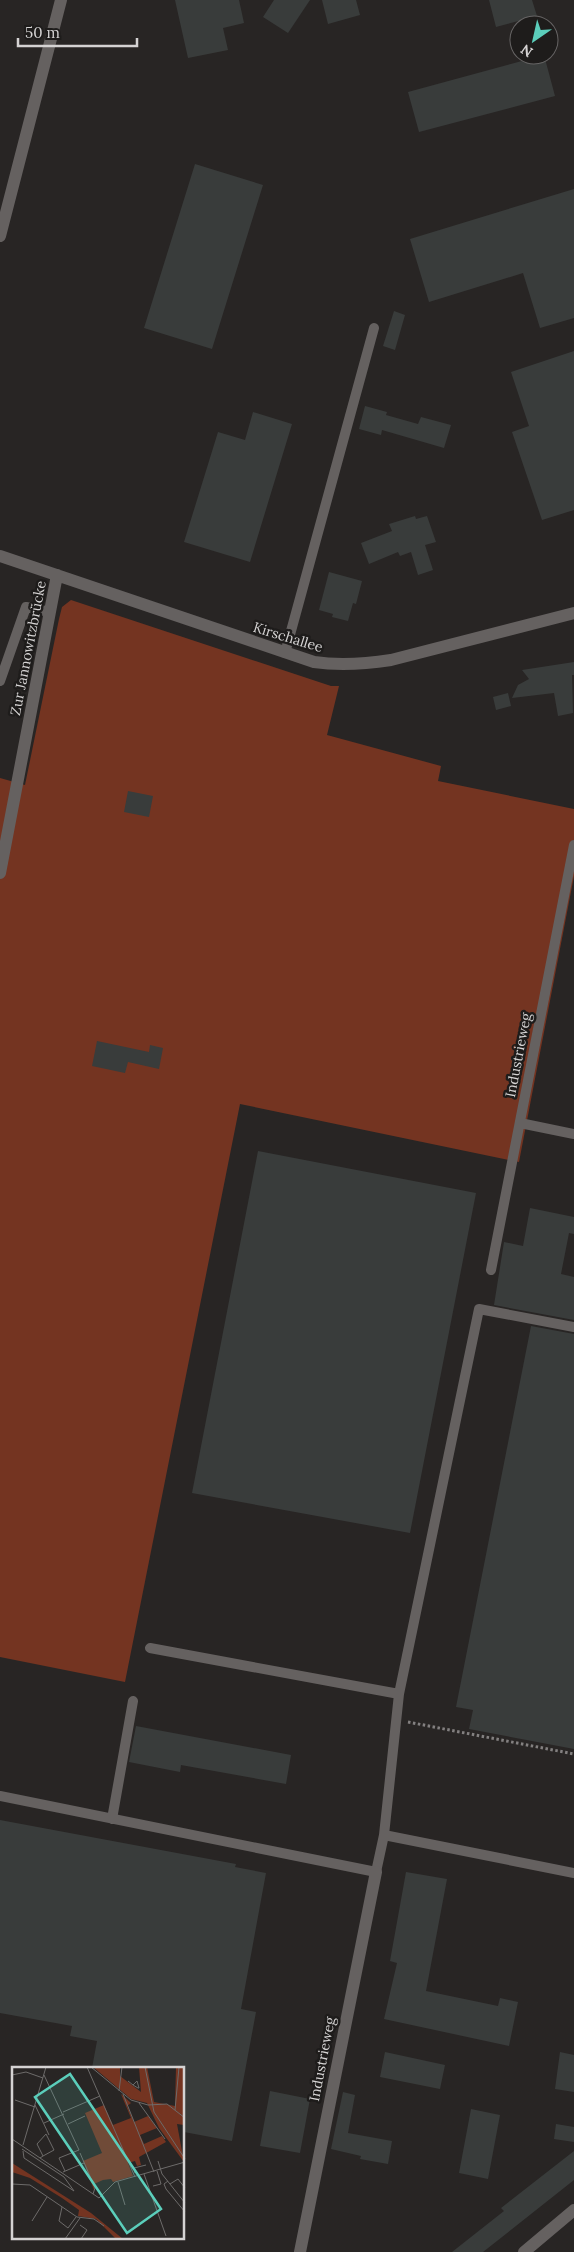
<svg xmlns="http://www.w3.org/2000/svg" width="574" height="2252" viewBox="0 0 574 2252" font-family="Lora,serif">
<style>
.green{fill:#743421}
.building{fill:#393c3b}
.lines{fill:none;stroke-linecap:round;stroke-linejoin:round}
.path{stroke:#838080;stroke-width:3;stroke-dasharray:2.5 2.5;stroke-linecap:butt}
.lane{stroke:#656160;stroke-width:10}
.street{stroke:#656160;stroke-width:12}
.labels{text-anchor:middle;dominant-baseline:central;stroke-width:5;stroke-linejoin:round;paint-order:stroke}
.street-label{font-size:14px;fill:#d5d3d3;stroke:#1e1c1b}
.inset-road{fill:none;stroke:#6d6b6a;stroke-width:1}
.view{fill:#5bcebb;fill-opacity:0.15;stroke:#5bcebb;stroke-width:2.5}
.inset-edge{fill:none;stroke:#d5d3d3;stroke-width:2.5}
</style>
<rect width="100%" height="100%" fill="#282524"/>
<path class="green" d="M71,600l260,86h8l-12,49 114,31 -3,15 136,28v67l-55,286 -279,-58 -115,578 -125,-25v-879l25,7 34,-166 3,-12z"/>
<path class="building" d="M175,0h64l5,23 -21,5 5,22 -40,8z
M274,0h36l-22,33 -25,-16z
M322,0h34l4,15 -32,9z
M489,0h43l5,16 -41,11z
M544,55l11,41 -136,36 -11,-40z
M195,164l68,21 -51,164 -68,-21z
M574,189v129l-34,10 -17,-55 -94,29 -19,-63z
M394,311l11,4 -10,35 -12,-4z
M574,351v159l-32,10 -30,-88 17,-6 -18,-54z
M365,406l22,6 -1,3 32,9 3,-7 30,8 -7,23 -62,-18 -1,5 -22,-6z
M253,412l39,12 -42,138 -66,-20 34,-110 27,8z
M415,516l1,3 11,-3 9,26 -11,3 8,25 -15,5 -7,-23 -11,4 -2,-4 -29,12 -8,-21 31,-12 -3,-7z
M329,572l33,9 -6,23 -3,-1 -5,18 -16,-4 1,-3 -14,-4z
M574,662v13h-2l1,38 -15,3 -4,-23 -42,5 6,-13 11,-6 -7,-9z
M508,693l3,13 -15,4 -3,-13z
M128,791l25,5 -4,21 -25,-5z
M97,1041l52,11 1,-7 13,3 -4,21 -31,-7 -3,11 -33,-7z
M258,1151l218,42 -66,340 -218,-40z
M530,1208l44,9v17l-5,-1 -8,41 13,3v43l-80,-15 10,-63 19,4z
M531,1326l43,8v415l-105,-20 4,-19 -17,-3z
M136,1726l155,29 -5,29 -105,-19 -1,7 -51,-10z
M0,1820l236,44 -1,3 31,6 -25,136 15,3 -24,129 -48,-9v-64h-92l5,-27 -27,-5 2,-10 -72,-13z
M406,1872l41,7 -21,112 72,15 2,-8 18,4 -9,44 -125,-27 13,-56 -7,-2z
M385,2052l60,13 -5,24 -60,-12z
M560,2052l14,3v37l-19,-3z
M270,2091l40,8 -10,54 -40,-7z
M343,2092l12,3 -7,38 44,8 -4,23 -28,-5 1,-3 -30,-7z
M471,2109l29,6 -12,64 -29,-6z
M556,2124l18,3v15l-20,-3z
M574,2151v29l-91,72h-31l52,-41 -3,-3z"/>
<g class="lines">
<path class="path" d="M408,1722l166,32"/>
<path class="lane" d="M285,653l89,-325
M0,681l26,-74 24,5
M520,1123l54,11
M491,1270l83,-425
M150,1648l249,46
M0,1796l376,76 8,-37 15,-141 80,-385 95,18
M112,1819l21,-118
M384,1835l190,38"/>
<path class="street" d="M0,236l61,-236
M0,556l314,106c27,4 51,2 77,-2l183,-47
M0,873l57,-298
M300,2252l76,-380
M524,2252l50,-42"/>
</g>
<g class="labels">
<g class="street-label">
<text transform="translate(288 637) rotate(17)">Kirschallee</text>
<text transform="translate(28 648) rotate(-79)">Zur Jannowitzbrücke</text>
<text transform="translate(518 1055) rotate(-79)">Industrieweg</text>
<text transform="translate(322 2059) rotate(-79)">Industrieweg</text>
</g>
</g>
<g transform="translate(12 2067)">
<rect width="172" height="172" fill="#282524"/>
<path d="M81,0h27v9l21,16 -2,-25h8l7,35 21,4 1,-39h8v58l-7,-1 7,38 -25,-34 -12,-25 -16,-4zM109,27l10,9 -4,3 7,16 14,-6 9,12 -17,7 4,9 18,-8 4,6 -27,15 2,8 -4,1 -2,-5 -7,2 5,13 -20,6 -2,-3 -8,1 -9,4v6l-11,-29 19,-8 -17,-40 19,-8 9,20 18,-7zM0,96l79,50 32,26h-7l-20,-20 -18,-3 1,-6 -17,-12 -32,-20 -18,-6z" fill="#743421"/>
<path class="inset-road" d="M75,0l48,110M79,0l40,33 17,5 19,-1 18,14M133,0l9,45 31,47M0,8l14,-3 17,6M32,8l35,75 -20,8 6,13M116,14l5,4 5,3h1l-2,-7 -4,4M107,24l3,-24M111,27l31,78M3,33l20,7M127,36l26,36M23,38l14,30M163,43l4,-43M51,45l37,-16M32,56l20,-9M56,57l17,-8M0,72l87,59 16,-16 70,-20M11,78l23,-78M10,82l42,28 10,14 -50,-33 -1,-7M68,86l15,35 -2,6M28,91l3,-2 -6,-12 9,-10 8,16 -11,6M146,94l4,13 23,29M51,105l21,-9M123,106l-1,-5 12,-3M132,107l22,62M156,114l-4,3 2,5 19,23M106,115l7,23M0,117l18,1 47,32 17,2 10,7M158,117l8,-5 7,9M141,119l8,-2 -4,-13M50,140l-3,14 9,7 8,-11M20,154l15,-24M68,158l7,5 -6,9M53,172l15,-21"/>
<path class="view" d="M58,7l91,135 -34,24 -92,-136z"/>
<rect width="172" height="172" class="inset-edge"/>
</g>
<g transform="translate(534 40) rotate(214)"><circle r="24" fill="#1e1c1b" stroke="#676565"/>
<path d="M0-4L9 19L0 12L-9 19Z" fill="#5bcebb"/>
<text y="-8" font-size="14" font-weight="bold" text-anchor="middle" fill="#d5d3d3">N</text>
</g>
<path d="M18 38v8h119v-8" fill="none" stroke="#d5d3d3" stroke-width="2.5"/>
<text x="25" y="38" font-size="15" fill="#d5d3d3" stroke="#1e1c1b" stroke-width="4" paint-order="stroke">50 m</text>
</svg>
